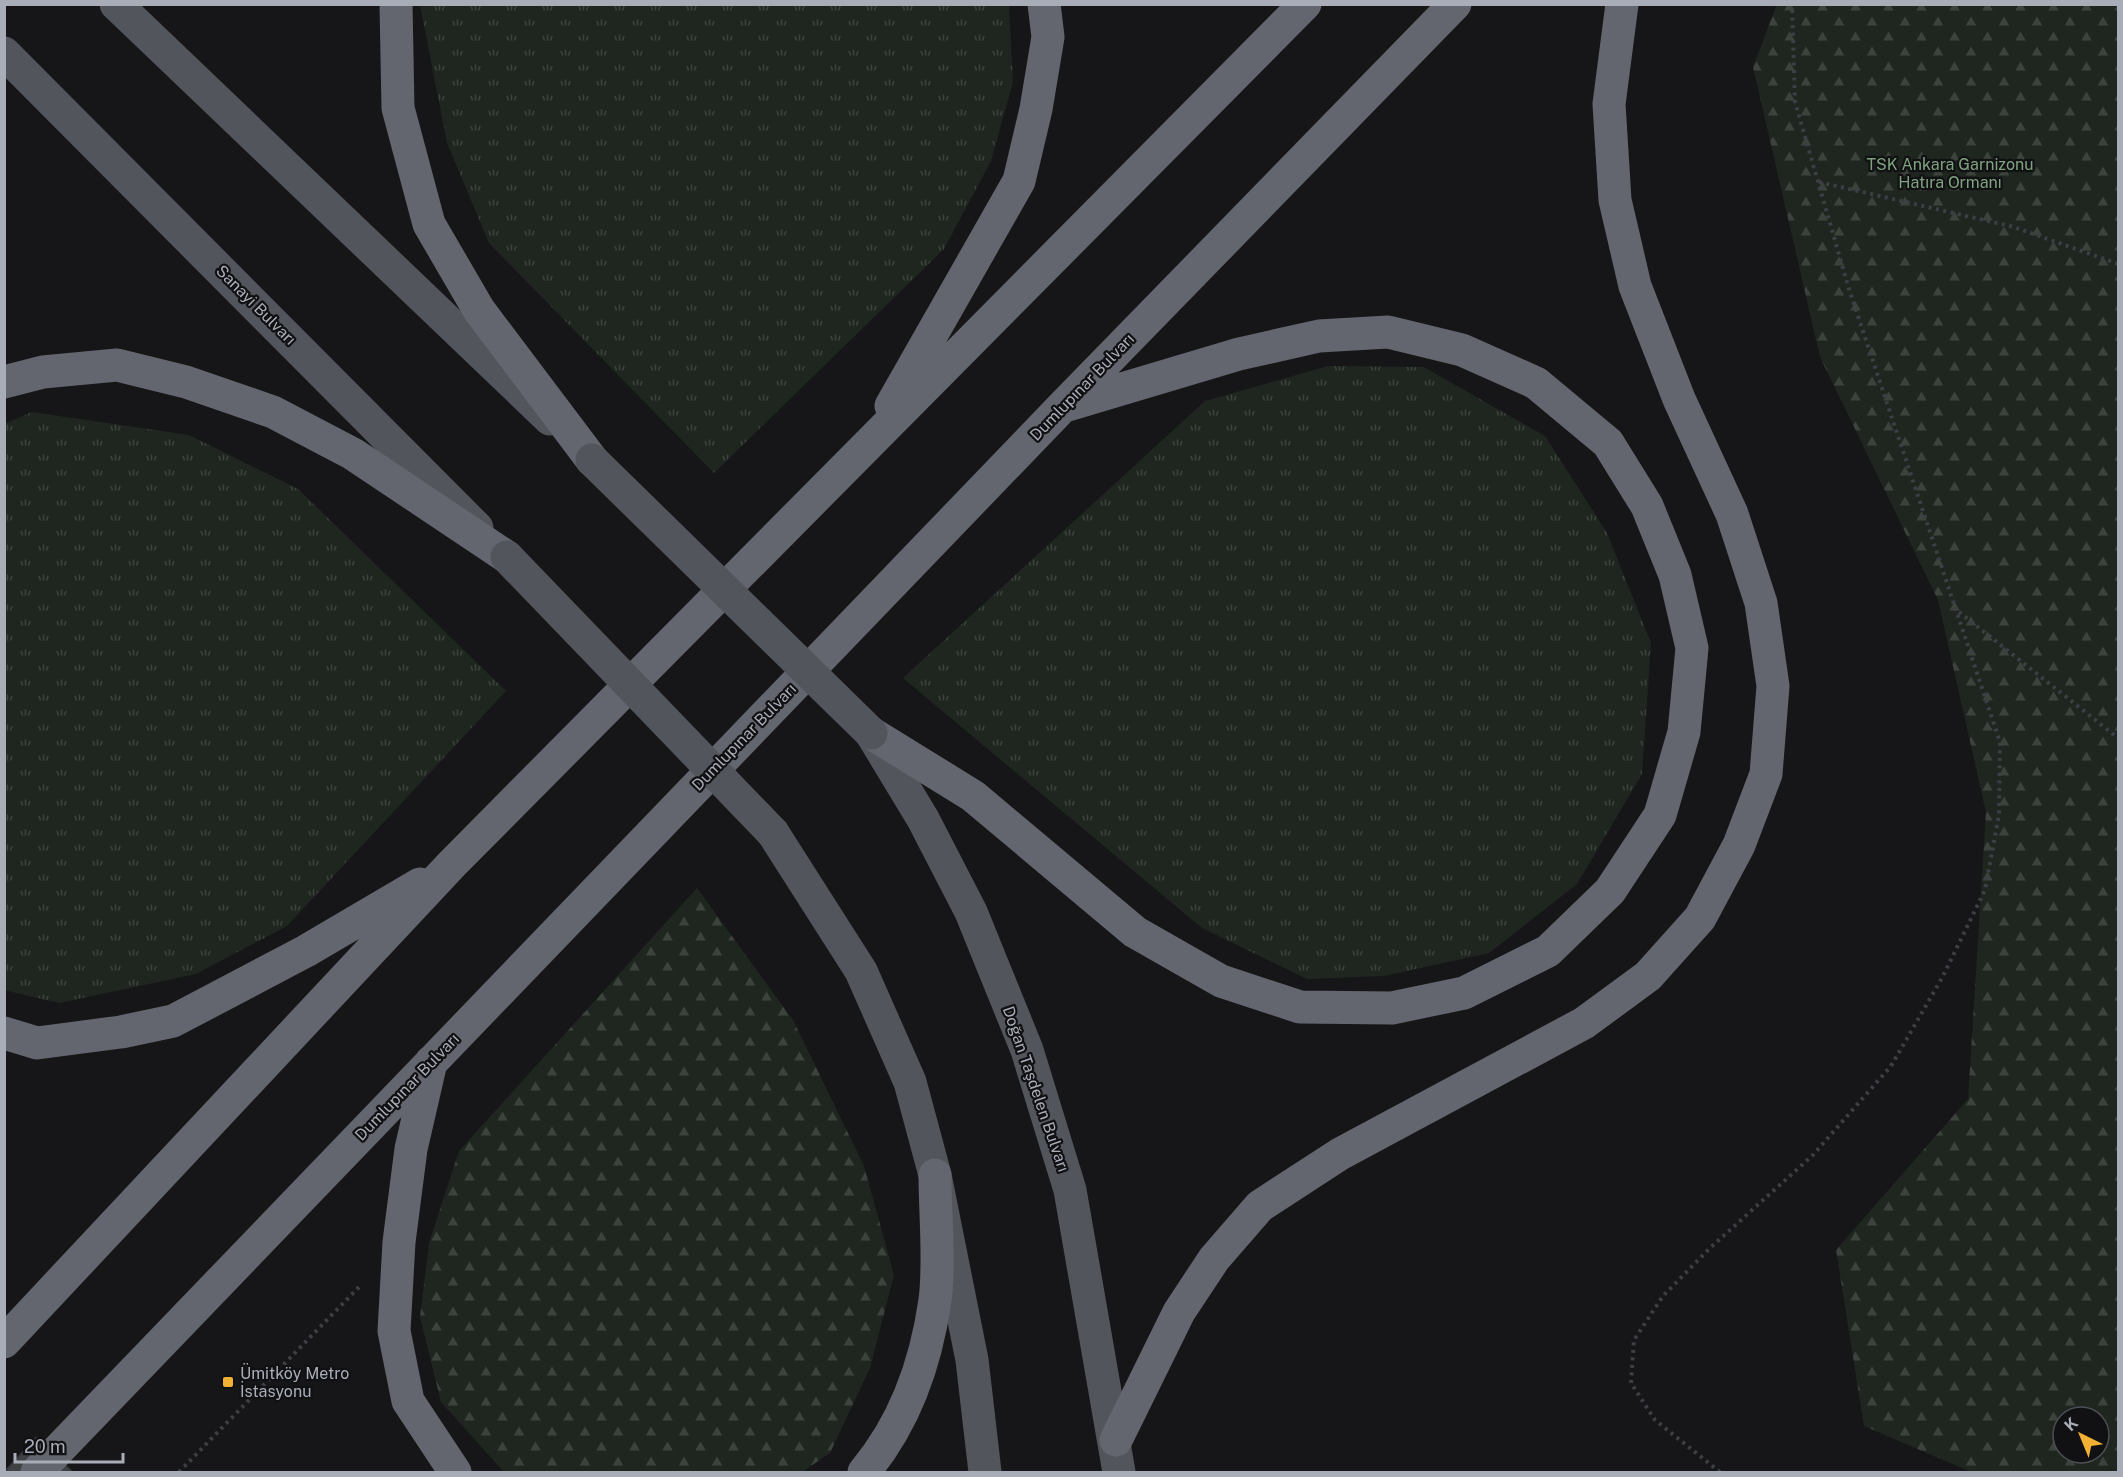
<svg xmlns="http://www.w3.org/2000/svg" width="2123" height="1477" viewBox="0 0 2123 1477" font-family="'Public Sans',sans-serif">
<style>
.grass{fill:url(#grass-tufts)}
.forest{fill:url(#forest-firs);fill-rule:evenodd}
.building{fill:#404145;stroke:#303034;stroke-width:1.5}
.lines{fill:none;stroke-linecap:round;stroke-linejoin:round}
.path{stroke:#3d3f44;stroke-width:4;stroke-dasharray:3 4.5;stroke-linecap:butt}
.primary{stroke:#53555c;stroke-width:33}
.highway{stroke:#63666e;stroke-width:33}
.primary-bridge{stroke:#53555c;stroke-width:33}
.poi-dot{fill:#f2b134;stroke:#111113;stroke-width:2}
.labels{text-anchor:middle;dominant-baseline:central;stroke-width:4.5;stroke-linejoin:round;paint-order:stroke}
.park-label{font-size:16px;fill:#7fa381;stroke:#111113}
.street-label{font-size:16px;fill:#a8adb8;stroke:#111113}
.poi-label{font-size:16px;fill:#a8adb8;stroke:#111113;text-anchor:start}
</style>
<defs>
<pattern id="grass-tufts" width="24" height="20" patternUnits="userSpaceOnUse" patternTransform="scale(1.5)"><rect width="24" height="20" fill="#1e261f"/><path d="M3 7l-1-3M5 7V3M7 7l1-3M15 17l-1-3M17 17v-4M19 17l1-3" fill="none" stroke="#3c433d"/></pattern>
<pattern id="forest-firs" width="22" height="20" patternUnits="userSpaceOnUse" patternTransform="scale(1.5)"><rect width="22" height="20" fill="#1e261f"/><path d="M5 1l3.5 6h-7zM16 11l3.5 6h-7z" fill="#3c433d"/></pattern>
</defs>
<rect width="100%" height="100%" fill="#161618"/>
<path class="grass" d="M420,5h589l4,77 -22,79 -47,88 -230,224 -225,-230 -42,-100z
M1328,366l96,1 121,69 62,97 44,110 -9,131 -65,110 -88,69 -105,23 -77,3 -105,-51 -299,-250 302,-277z
M32,412l157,23 109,54 208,202 -219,235 -91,48 -137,29 -55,-13v-566z"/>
<path class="forest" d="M1777,4l341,1v1467h-147l-107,-46 -28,-176 132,-151 18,-287 -48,-212 -118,-243 -67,-290zM2063,1417h36v36h-36z
M697,888l96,132 71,146 30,109 -24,93 -40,85 -28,19h-298l-63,-70 -21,-85 9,-74 30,-92z"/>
<path class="building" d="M36,1437l37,35h-69z"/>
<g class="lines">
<path class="path" d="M1819,182l195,45 104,37
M1959,612l159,126
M179,1472l181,-186
M1720,1472l-65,-52 -24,-37 3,-43 29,-44 47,-48 103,-93 78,-89 51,-88 43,-88 14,-75 1,-73 -151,-453 -54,-187 -3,-98"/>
<path class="primary" d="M116,4l434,415
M4,53l473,475
M871,733l52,86 48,93 56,138 43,140 49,282
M773,833l88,138 49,111 25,93 37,185 13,112"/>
<path class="highway" d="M396,4l2,104 31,116 50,86 113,150
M4,382l39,-10 74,-7 69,17 87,30 80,42 154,103
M891,406l128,-225 17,-72 12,-72 -4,-33
M871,733l102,63 162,136 86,49 79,26 92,1 72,-15 84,-42 62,-60 50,-76 24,-83 8,-84 -17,-73 -28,-69 -39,-63 -72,-60 -74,-33 -74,-18 -69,4 -80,18 -171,51
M4,1033l33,10 84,-11 52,-11 133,-70 114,-67
M431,1062l-20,87 -12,93 -5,89 14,70 47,71
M4,1342l448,-478 853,-860
M1116,1440l63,-128 35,-53 46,-53 80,-52 244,-131 64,-47 52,-58 39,-73 27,-71 7,-88 -12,-83 -29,-89 -53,-115 -44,-113 -20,-86 -6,-96 13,-100
M37,1472l1026,-1066 392,-402
M864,1472c41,-49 62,-108 71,-172 5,-38 0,-86 0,-125"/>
<path class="primary-bridge" d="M592,460l279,273
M507,557l266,276"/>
</g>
<rect class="poi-dot" x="222" y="1376" width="12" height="12" rx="3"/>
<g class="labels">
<g class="park-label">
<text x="1950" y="164">TSK Ankara Garnizonu<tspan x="1950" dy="18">Hatıra Ormanı</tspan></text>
</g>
<g class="street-label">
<text transform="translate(256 305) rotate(45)">Sanayi Bulvarı</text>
<text transform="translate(1082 387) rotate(-46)">Dumlupınar Bulvarı</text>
<text transform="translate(744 737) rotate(-46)">Dumlupınar Bulvarı</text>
<text transform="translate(407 1087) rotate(-46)">Dumlupınar Bulvarı</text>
<text transform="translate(1036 1089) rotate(71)">Doğan Taşdelen Bulvarı</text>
</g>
<g class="poi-label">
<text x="240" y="1373">Ümitköy Metro<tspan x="240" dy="18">İstasyonu</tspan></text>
</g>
</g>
<rect width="2123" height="1477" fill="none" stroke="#a8adb8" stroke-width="12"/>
<g transform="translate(2081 1435) rotate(317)"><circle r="28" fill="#111113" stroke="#4d4f55" stroke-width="1.5"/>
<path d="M0-4.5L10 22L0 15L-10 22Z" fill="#f2b134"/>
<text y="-9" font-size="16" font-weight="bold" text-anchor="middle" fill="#a8adb8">K</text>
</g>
<path d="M15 1453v9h108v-9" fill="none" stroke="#a8adb8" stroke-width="3"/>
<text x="24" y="1453" font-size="18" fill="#a8adb8" stroke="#111113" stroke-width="4.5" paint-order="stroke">20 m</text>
</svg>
